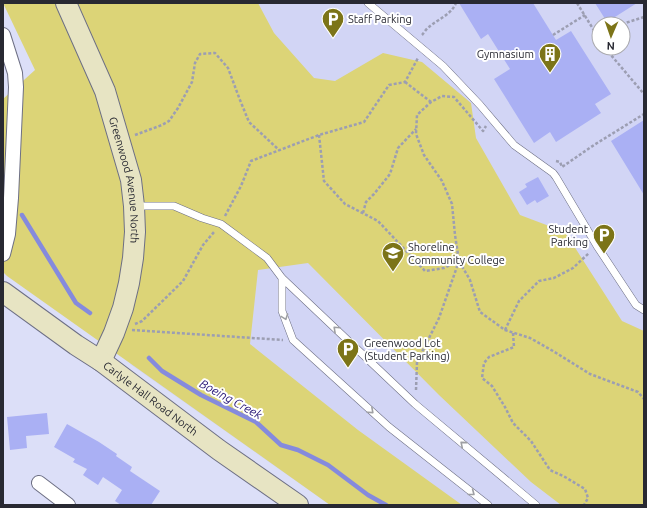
<svg xmlns="http://www.w3.org/2000/svg" width="647" height="508" viewBox="0 0 647 508" font-family="Ubuntu,sans-serif">
<style>
.built{fill:#d2d5f5;fill-rule:evenodd}
.green{fill:#dcd477}
.lines{fill:none;stroke-linecap:round;stroke-linejoin:round}
.stream{stroke:#858add;stroke-width:4.5}
.building{fill:#aab0f4}
.lane-casing{stroke:#6d6f84;stroke-width:8}
.street-casing{stroke:#6d6f84;stroke-width:16}
.secondary-casing{stroke:#6d6f84;stroke-width:22}
.path{stroke:#9c9eb2;stroke-width:2.5;stroke-dasharray:3 2;stroke-linecap:butt}
.lane{stroke:#fff;stroke-width:7}
.street{stroke:#fff;stroke-width:14}
.secondary{stroke:#e7e4c3;stroke-width:20}
.oneway{stroke:#9e9fa3}
.labels{text-anchor:middle;dominant-baseline:central;stroke-width:4;stroke-linejoin:round;paint-order:stroke}
.poi-label{font-size:11px;fill:#282932;stroke:#fff;text-anchor:start}
.street-label{font-size:11px;fill:#282932;stroke:#fff}
.water-label{font-size:12px;font-style:italic;fill:#261576;stroke:#fff}
</style>
<rect width="100%" height="100%" fill="#dcdff8"/>
<path class="built" d="M83,3h561v502h-314l-200,-141zM599,24h24v24h-24z"/>
<path class="green" d="M3,3h255l16,30 40,45 21,3 48,-28 39,9 49,41 5,35 44,77 45,17 57,89 22,10v174h-83l-30,-23 -92,-87 -131,-132 -50,7 -8,74 108,86 104,75h-132l-323,-229 -4,-4v-173l32,-29z"/>
<g class="lines">
<path class="stream" d="M22,215l54,88 14,10
M149,358l13,13 39,24 55,27 25,23 17,5 30,15 40,30 18,10"/>
</g>
<path class="building" d="M459,3h74l23,37 15,-9 40,63 -16,10 6,9 -45,29 -6,-10 -16,11 -40,-64 16,-10 -22,-35 -7,5z
M595,3h42l-30,19z
M644,120v75l-33,-54z
M538,177l11,19 -12,7 -2,-3 -8,5 -8,-13 8,-5 -2,-3z
M47,413l2,21 -23,2 1,12 -17,2 -3,-33z
M67,424l32,18 18,12 -1,2 16,11 -2,4 30,20 -9,14h-30l-6,-4 7,-11 -19,-13 -5,8 -15,-10 4,-6 -14,-7 2,-3 -21,-12z"/>
<g class="lines">
<g class="lane-casing">
<path id="lane" d="M368,3l75,63 37,39 34,40 39,28 3,4 41,69 39,59 8,5
M134,206h40l28,12 19,6 46,34 15,20 133,126 121,101
M282,278v33l11,29 96,87 99,78"/>
</g>
<g class="street-casing">
<path id="street" d="M3,35l12,38 1,14 -5,111 -3,36 -5,20
M39,483l29,22"/>
</g>
<g class="secondary-casing">
<g id="secondary">
<path id="s1" d="M66,3l39,88 26,89 3,26 1,26 -2,26 -4,25 -6,25 -9,25 -13,28"/>
<path id="s2" d="M3,292l73,53 25,16 118,89 79,55"/>
</g>
</g>
<path class="path" d="M577,3l18,29 4,-1
M622,24l22,-7
M595,32l1,4 3,4
M422,35c2,-2 4,-6 7,-8 9,-8 22,-12 27,-24
M553,35l32,-20
M605,48l39,46
M405,82l26,20
M135,135l27,-10 7,-4 9,-13 14,-26 3,-19 5,-9 15,-1 13,15 12,32 9,22 30,28
M319,135l5,46 21,23 33,17 47,50 19,-3 15,-7 11,19 10,32 25,18 25,8 23,13 37,23 48,18 6,7
M556,161l4,1 2,5 32,-22 50,-31
M363,213l3,-11 8,-8 16,-20 8,-26 18,-19
M225,216l16,-30 10,-25 68,-26 45,-13 25,-37 16,-3 13,-24
M135,324l7,-3 41,-40 20,-36 11,-13
M132,330l151,10
M505,330l14,-29 20,-20 15,-3 19,-10 16,-15
M513,333l1,14 -25,10 -5,6 -2,15 10,8 13,21 8,16 18,18 19,29 15,7 20,12 3,9 -4,7
M416,390l1,-28 22,-44 20,-57 -4,-26 -3,-31 -10,-23 -18,-26 -8,-21 1,-19 14,-13 11,-6 12,1 29,34 3,-5"/>
<use href="#lane" class="lane"/>
<use href="#street" class="street"/>
<use href="#secondary" class="secondary"/>
</g>
<defs><path id="oneway-chevron" d="M-2-3.5L2.5 0L-2 3.5" fill="none" stroke-width="1.6" stroke-linecap="round" stroke-linejoin="round"/></defs>
<g class="oneway">
<use href="#oneway-chevron" transform="translate(285 317) rotate(70)"/>
<use href="#oneway-chevron" transform="translate(336 329) rotate(-137)"/>
<use href="#oneway-chevron" transform="translate(371 411) rotate(42)"/>
<use href="#oneway-chevron" transform="translate(463 444) rotate(-140)"/>
<use href="#oneway-chevron" transform="translate(472 493) rotate(38)"/>
</g>
<defs>
<g id="parking-pin" transform="scale(1.15)"><path d="M0 17L-7.5 6A9.5 9.5 0 1 1 7.5 6Z" fill="#7c7418" stroke="#fff"/><path d="M-3.5-5.5H1a3.5 3.5 0 0 1 0 7H-1V5.5H-3.5ZM-1-3.4V-.6H.8a1.4 1.4 0 0 0 0-2.8Z" fill="#fff"/></g>
<g id="building-pin" transform="scale(1.15)"><path d="M0 17L-7.5 6A9.5 9.5 0 1 1 7.5 6Z" fill="#7c7418" stroke="#fff"/><path d="M-4-6H4V6H1V3H-1V6H-4ZM-2.5-4.3h1.7v1.8h-1.7ZM.8-4.3h1.7v1.8H.8ZM-2.5-1h1.7V.8h-1.7ZM.8-1h1.7V.8H.8Z" fill="#fff"/></g>
<g id="university-pin" transform="scale(1.15)"><path d="M0 17L-7.5 6A9.5 9.5 0 1 1 7.5 6Z" fill="#7c7418" stroke="#fff"/><path d="M0-5L7-2L0 1L-7-2ZM-4 1L0 2.5L4 1V4Q0 6-4 4Z" fill="#fff"/></g>
</defs>
<g fill-rule="evenodd">
<use href="#parking-pin" x="333" y="19"/>
<use href="#building-pin" x="550" y="54"/>
<use href="#parking-pin" x="604" y="235"/>
<use href="#university-pin" x="393" y="253"/>
<use href="#parking-pin" x="348" y="349"/>
</g>
<g class="labels">
<g class="poi-label">
<text x="348" y="19">Staff Parking</text>
<text x="534" y="54" text-anchor="end">Gymnasium</text>
<text x="588" y="229" text-anchor="end">Student<tspan x="588" dy="13">Parking</tspan></text>
<text x="408" y="247">Shoreline<tspan x="408" dy="13">Community College</tspan></text>
<text x="364" y="343">Greenwood Lot<tspan x="364" dy="13">(Student Parking)</tspan></text>
</g>
<g class="street-label">
<text stroke="none"><textPath href="#s1" startOffset="188">Greenwood Avenue North</textPath></text>
<text stroke="none"><textPath href="#s2" startOffset="182">Carlyle Hall Road North</textPath></text>
</g>
<g class="water-label">
<text transform="translate(231 399) rotate(29)">Boeing Creek</text>
</g>
</g>
<rect width="647" height="508" fill="none" stroke="#282932" stroke-width="8"/>
<g transform="translate(611 36) rotate(182)"><circle r="19" fill="#ffffff" stroke="#a9a9ad"/>
<path d="M0-3L7 15L0 10L-7 15Z" fill="#7c7418"/>
<text y="-6" font-size="11" font-weight="bold" text-anchor="middle" fill="#282932">N</text>
</g>
</svg>
